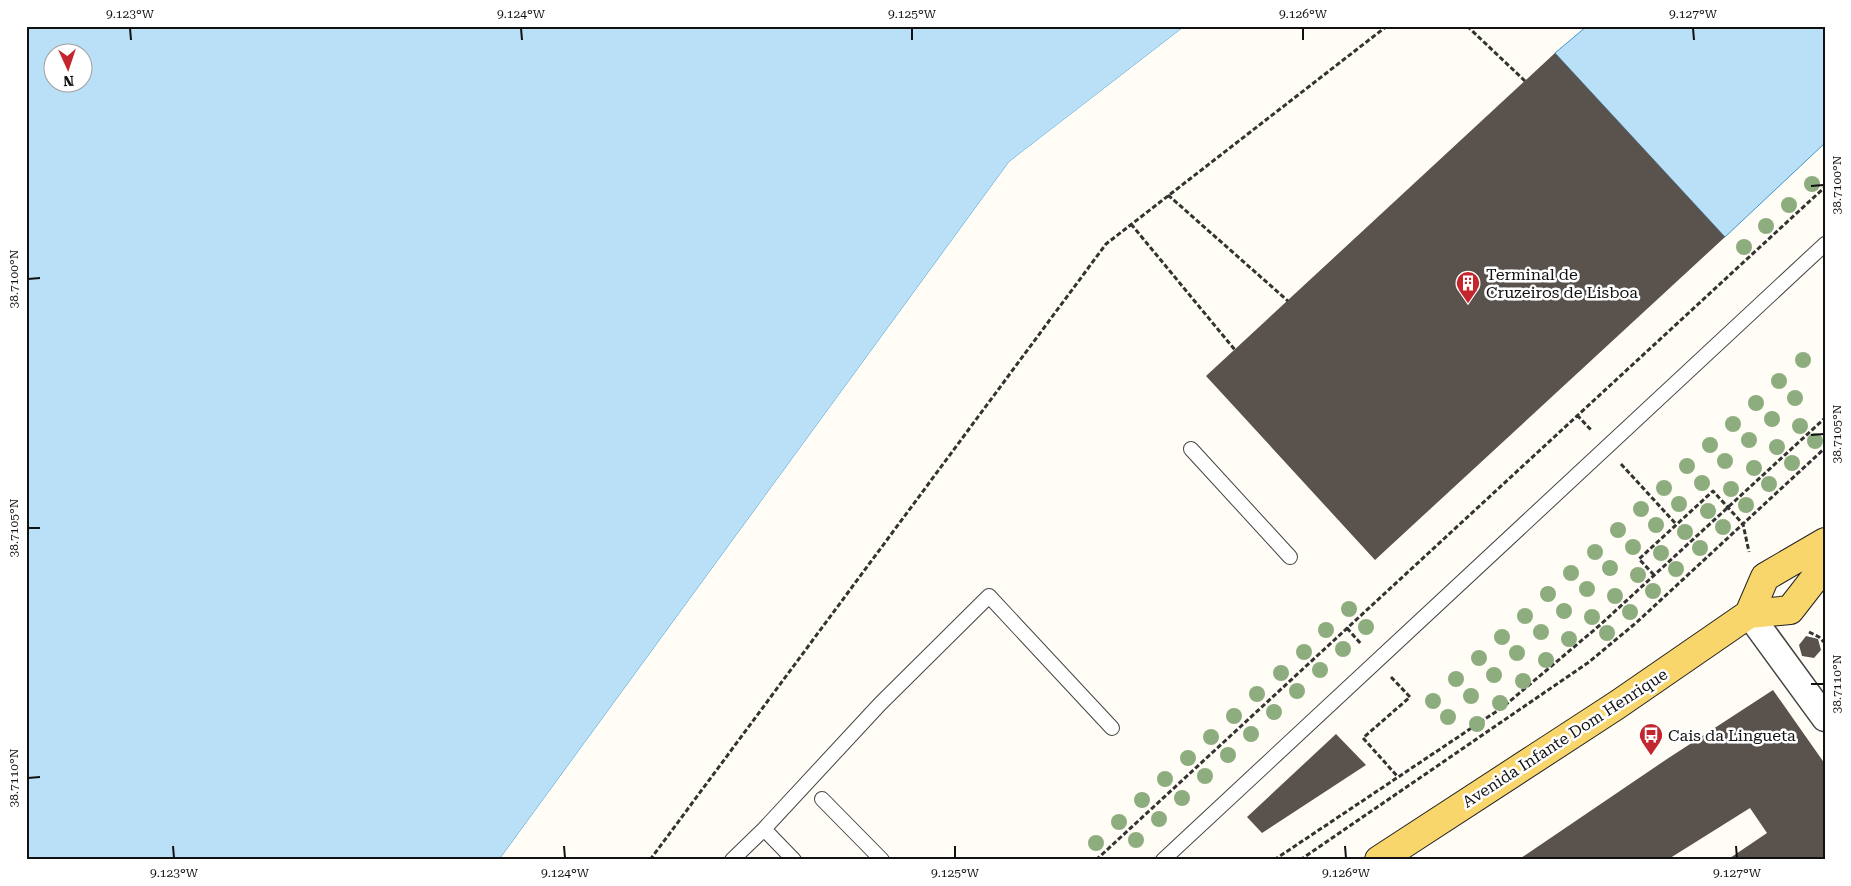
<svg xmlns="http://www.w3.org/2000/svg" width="1851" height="886" viewBox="0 0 1851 886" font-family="'Roboto Serif',serif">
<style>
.water{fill:#b9e0f7;stroke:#3f96cf;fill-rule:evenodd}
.pier{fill:#fffdf5}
.building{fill:#5a524d}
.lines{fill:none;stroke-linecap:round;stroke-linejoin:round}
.lane-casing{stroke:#444;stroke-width:16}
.street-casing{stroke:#444;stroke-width:29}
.primary-casing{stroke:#222;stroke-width:30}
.path{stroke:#333;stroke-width:3;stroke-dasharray:5 2.5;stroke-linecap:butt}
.lane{stroke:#fff;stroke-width:14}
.street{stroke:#fff;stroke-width:26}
.primary{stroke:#f9d66b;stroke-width:28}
.tree{fill:#8dad7f}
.ticks{fill:none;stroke:#111;stroke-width:2}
.labels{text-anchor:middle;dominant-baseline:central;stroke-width:5;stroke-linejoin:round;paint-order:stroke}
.poi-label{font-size:16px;fill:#111;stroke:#fff;text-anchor:start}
.street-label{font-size:16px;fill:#111;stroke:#fff}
.neatline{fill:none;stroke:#111;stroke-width:2}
.ticks-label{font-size:12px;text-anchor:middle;fill:#111}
</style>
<rect width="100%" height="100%" fill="#fffdf5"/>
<path class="water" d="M26,26h1159l-176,136 -510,698h-473zM52,52h30v30h-30z
M1587,26h238v117l-100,94 -170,-184z"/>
<path class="pier" d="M1185,26h3l-177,138 -509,696h-3l510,-698z"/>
<path class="building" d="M1555,53l170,184 -350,323 -169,-184z
M1806,636l12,3 3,11 -7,8 -12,-2 -3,-11z
M1773,690l52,74v96h-98l40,-27 -17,-25 -83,52h-149l149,-101z
M1336,734l30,31 -104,68 -15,-16z"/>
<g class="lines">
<g class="lane-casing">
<path id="lane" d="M1191,449l99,108
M822,799l60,61
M764,829l30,31
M732,860l32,-31 116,-125 109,-108 123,132
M1163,860l662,-616"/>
</g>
<g class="street-casing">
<path id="street" d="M1749,614l76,104"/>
</g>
<g class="primary-casing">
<path id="primary" d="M1749,614l16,-37 60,-35
M1379,860l238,-155 132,-91 41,-4 35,-45"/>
</g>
<path class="path" d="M1467,26l58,55
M1168,195l120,106
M1131,224l104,126
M1577,415l15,16
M1621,464l55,60
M1654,575l-15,-16 74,-68 30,33 6,28
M1347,628l14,16
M1809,632l10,5 6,6
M1391,677l19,20 -47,41 35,39
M650,860l456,-616 281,-218
M1096,860l729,-673
M1274,860l229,-153 97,-82 225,-207
M1300,860l289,-198 48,-40 188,-174"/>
<use href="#lane" class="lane"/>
<use href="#street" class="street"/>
<use href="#primary" class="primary"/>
</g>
<g class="tree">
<circle cx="1812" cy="184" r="8"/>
<circle cx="1789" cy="205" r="8"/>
<circle cx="1766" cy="226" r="8"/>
<circle cx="1744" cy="247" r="8"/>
<circle cx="1803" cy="360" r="8"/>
<circle cx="1779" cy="381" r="8"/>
<circle cx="1795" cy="398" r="8"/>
<circle cx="1756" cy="403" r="8"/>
<circle cx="1772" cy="419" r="8"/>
<circle cx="1733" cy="424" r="8"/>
<circle cx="1800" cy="426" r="8"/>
<circle cx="1749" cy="440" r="8"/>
<circle cx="1815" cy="441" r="8"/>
<circle cx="1710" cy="445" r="8"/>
<circle cx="1777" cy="447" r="8"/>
<circle cx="1725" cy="461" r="8"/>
<circle cx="1792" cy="463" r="8"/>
<circle cx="1687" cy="466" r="8"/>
<circle cx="1754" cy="468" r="8"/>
<circle cx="1702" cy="483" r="8"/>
<circle cx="1769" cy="484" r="8"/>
<circle cx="1664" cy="488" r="8"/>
<circle cx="1731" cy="489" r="8"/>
<circle cx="1679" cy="504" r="8"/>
<circle cx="1746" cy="505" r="8"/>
<circle cx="1641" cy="509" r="8"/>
<circle cx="1708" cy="511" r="8"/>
<circle cx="1656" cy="525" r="8"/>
<circle cx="1723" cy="527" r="8"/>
<circle cx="1618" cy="530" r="8"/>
<circle cx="1685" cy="532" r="8"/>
<circle cx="1633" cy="547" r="8"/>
<circle cx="1700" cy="548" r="8"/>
<circle cx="1595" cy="552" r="8"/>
<circle cx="1661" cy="553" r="8"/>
<circle cx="1610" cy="568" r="8"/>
<circle cx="1676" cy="569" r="8"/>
<circle cx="1571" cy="573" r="8"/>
<circle cx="1638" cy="575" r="8"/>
<circle cx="1587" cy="589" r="8"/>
<circle cx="1653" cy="591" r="8"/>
<circle cx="1548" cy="594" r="8"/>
<circle cx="1615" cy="596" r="8"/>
<circle cx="1349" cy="609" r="8"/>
<circle cx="1564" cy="611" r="8"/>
<circle cx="1630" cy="612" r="8"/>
<circle cx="1525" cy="616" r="8"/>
<circle cx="1592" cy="617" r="8"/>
<circle cx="1366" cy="627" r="8"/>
<circle cx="1326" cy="630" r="8"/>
<circle cx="1541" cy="632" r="8"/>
<circle cx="1607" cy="633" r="8"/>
<circle cx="1502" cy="637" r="8"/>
<circle cx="1569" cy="639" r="8"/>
<circle cx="1343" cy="649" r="8"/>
<circle cx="1304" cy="652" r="8"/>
<circle cx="1517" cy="653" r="8"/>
<circle cx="1479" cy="658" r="8"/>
<circle cx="1546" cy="660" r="8"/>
<circle cx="1320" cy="670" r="8"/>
<circle cx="1281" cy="673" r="8"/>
<circle cx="1494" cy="675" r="8"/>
<circle cx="1456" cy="679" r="8"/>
<circle cx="1523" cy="681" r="8"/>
<circle cx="1297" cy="691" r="8"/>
<circle cx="1257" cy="694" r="8"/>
<circle cx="1471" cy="696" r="8"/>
<circle cx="1433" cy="701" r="8"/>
<circle cx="1500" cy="703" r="8"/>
<circle cx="1274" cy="712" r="8"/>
<circle cx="1234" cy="716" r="8"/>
<circle cx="1448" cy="717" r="8"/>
<circle cx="1477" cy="724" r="8"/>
<circle cx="1251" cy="734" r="8"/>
<circle cx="1211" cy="737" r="8"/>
<circle cx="1228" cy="755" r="8"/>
<circle cx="1188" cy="758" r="8"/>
<circle cx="1205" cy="776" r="8"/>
<circle cx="1165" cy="779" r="8"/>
<circle cx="1182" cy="798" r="8"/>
<circle cx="1142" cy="800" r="8"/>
<circle cx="1159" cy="819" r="8"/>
<circle cx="1119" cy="822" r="8"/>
<circle cx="1136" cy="840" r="8"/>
<circle cx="1096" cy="843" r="8"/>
</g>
<path class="ticks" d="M130,28l1,12M521,28l1,12M912,28v12M1303,28v12M1693,28l1,12M1811,186l13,-1M28,279l12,-1M1811,435l13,-1M28,528h12M1811,684h13M28,778l12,-1M173,846l1,12M564,846l1,12M955,846v12M1345,846l1,12M1736,846l1,12"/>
<defs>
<g id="building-pin" transform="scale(1.25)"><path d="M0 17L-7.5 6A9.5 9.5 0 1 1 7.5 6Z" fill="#c4262e" stroke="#fff"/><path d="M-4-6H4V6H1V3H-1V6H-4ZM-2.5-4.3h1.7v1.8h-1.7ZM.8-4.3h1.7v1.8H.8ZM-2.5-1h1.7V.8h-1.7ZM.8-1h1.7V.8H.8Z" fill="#fff"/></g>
<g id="bus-pin" transform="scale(1.25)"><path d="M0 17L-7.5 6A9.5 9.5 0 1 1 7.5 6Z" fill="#c4262e" stroke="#fff"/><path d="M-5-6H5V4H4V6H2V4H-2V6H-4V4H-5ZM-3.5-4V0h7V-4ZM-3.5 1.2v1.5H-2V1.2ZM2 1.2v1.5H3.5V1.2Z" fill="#fff"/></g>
</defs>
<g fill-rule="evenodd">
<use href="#building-pin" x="1468" y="283"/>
<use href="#bus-pin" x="1651" y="735"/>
</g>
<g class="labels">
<g class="poi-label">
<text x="1486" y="274">Terminal de<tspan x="1486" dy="18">Cruzeiros de Lisboa</tspan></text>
<text x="1668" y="735">Cais da Lingueta</text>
</g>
<g class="street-label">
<text transform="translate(1565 738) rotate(-33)">Avenida Infante Dom Henrique</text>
</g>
</g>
<rect width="1851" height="886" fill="none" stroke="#ffffff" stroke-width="55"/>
<g transform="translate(68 68) rotate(177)"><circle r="24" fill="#ffffff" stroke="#a0a0a0"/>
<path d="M0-4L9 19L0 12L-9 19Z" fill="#c4262e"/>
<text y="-8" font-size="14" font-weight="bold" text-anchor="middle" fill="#111111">N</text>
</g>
<rect x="28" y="28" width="1796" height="830" class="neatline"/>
<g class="ticks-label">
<text x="130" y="18">9.123°W</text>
<text x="521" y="18">9.124°W</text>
<text x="912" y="18">9.125°W</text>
<text x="1303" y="18">9.126°W</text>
<text x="1693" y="18">9.127°W</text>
<text transform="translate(1837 185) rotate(-90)" y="4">38.7100°N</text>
<text transform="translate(14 279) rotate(-90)" y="4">38.7100°N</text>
<text transform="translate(1837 434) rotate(-90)" y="4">38.7105°N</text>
<text transform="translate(14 528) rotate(-90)" y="4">38.7105°N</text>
<text transform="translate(1837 684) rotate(-90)" y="4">38.7110°N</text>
<text transform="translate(14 778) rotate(-90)" y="4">38.7110°N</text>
<text x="174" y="877">9.123°W</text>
<text x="565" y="877">9.124°W</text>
<text x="955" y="877">9.125°W</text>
<text x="1346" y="877">9.126°W</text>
<text x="1737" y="877">9.127°W</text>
</g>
</svg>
